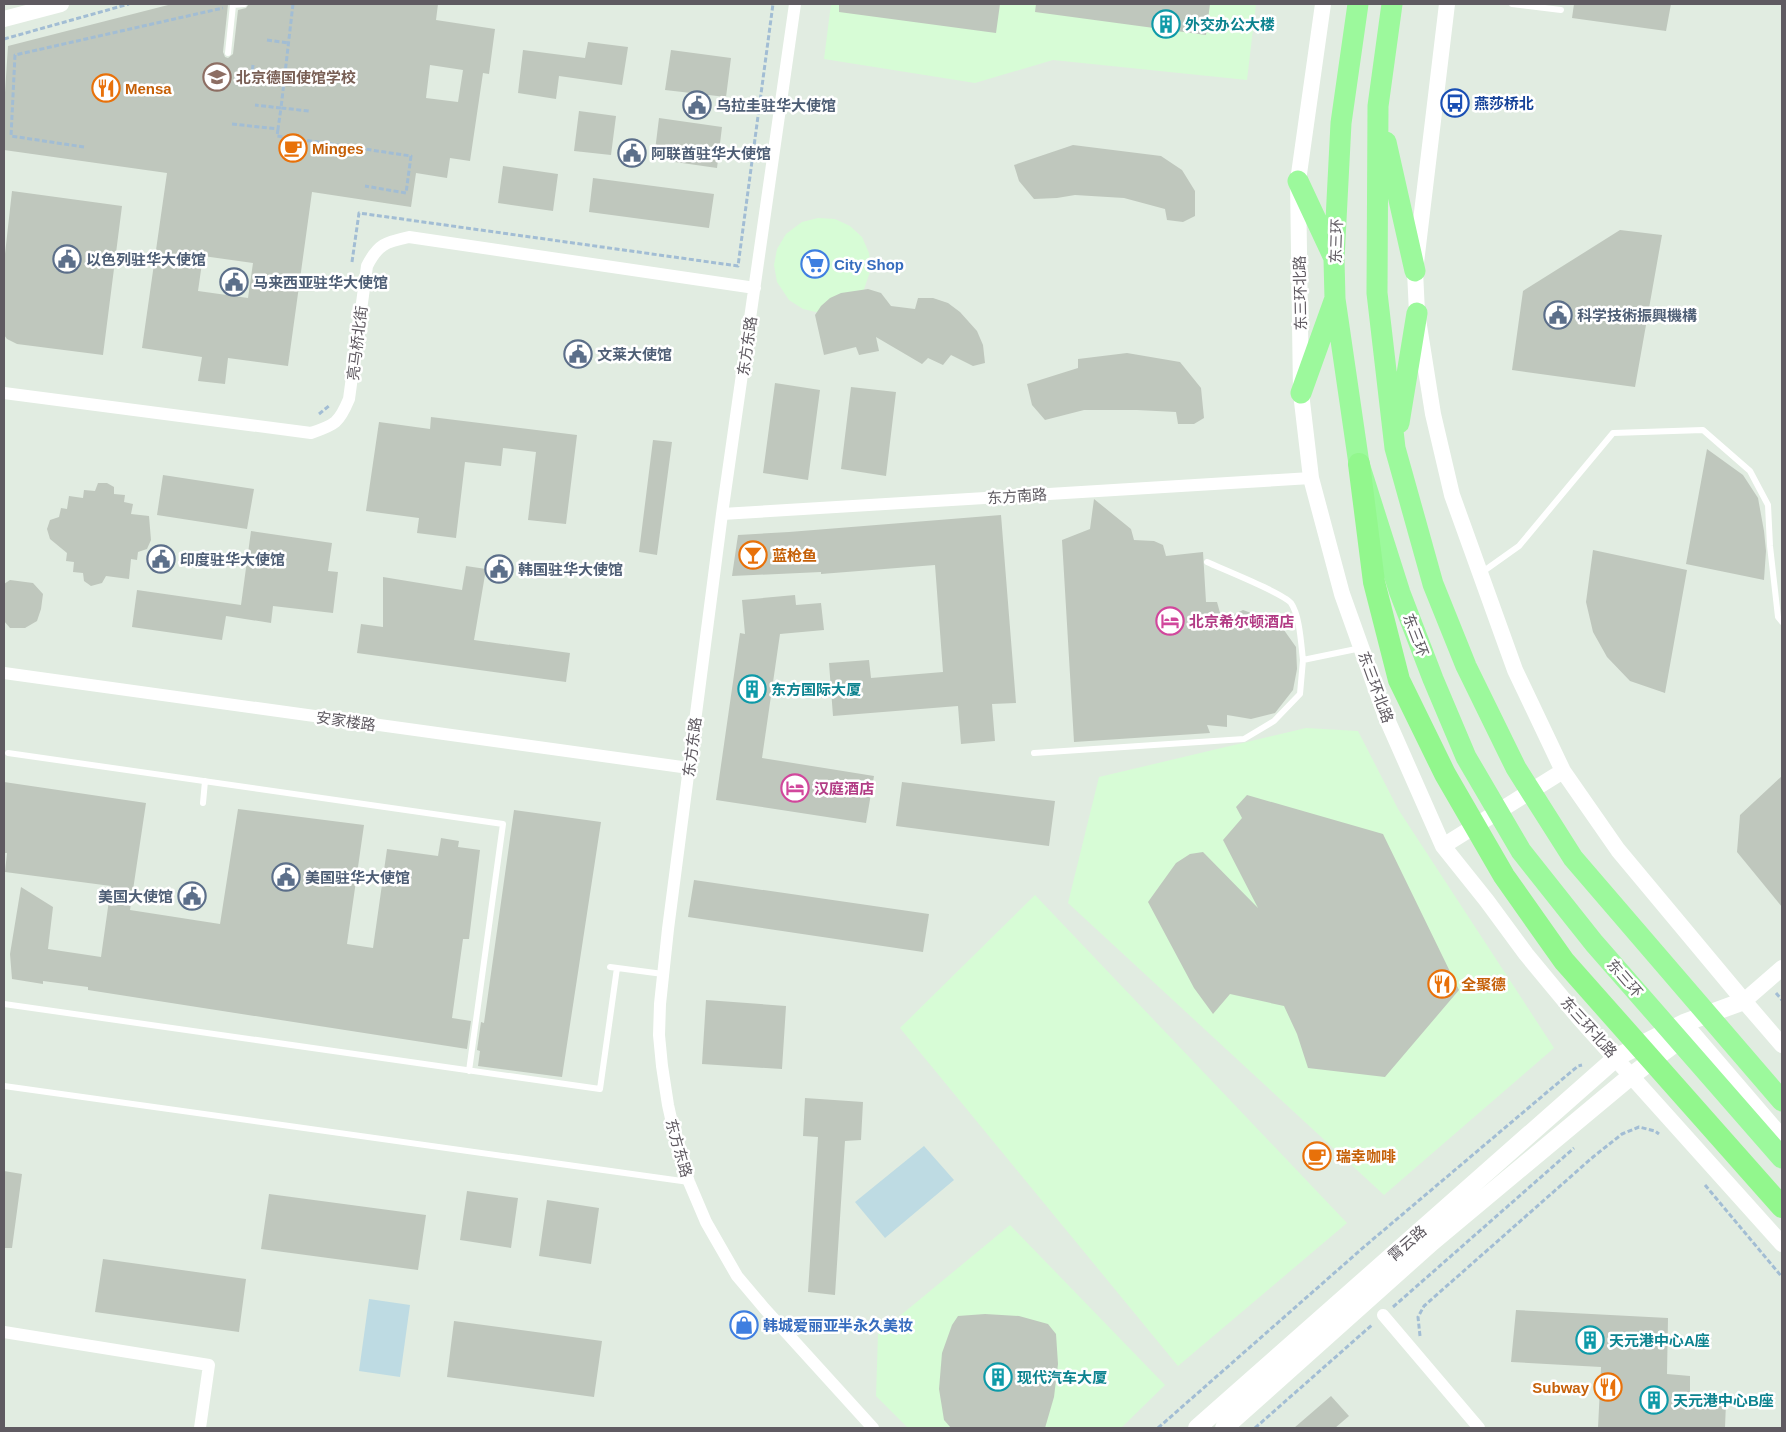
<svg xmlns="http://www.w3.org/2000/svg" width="1786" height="1432" viewBox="0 0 1786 1432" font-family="Arial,'Noto Sans SC',sans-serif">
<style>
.commercial{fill:#d7fcd6}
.green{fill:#bedbe3}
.building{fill:#bfc7bd;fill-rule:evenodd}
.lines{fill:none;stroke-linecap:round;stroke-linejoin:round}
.path{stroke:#a2bdd4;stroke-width:3;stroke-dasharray:5 2.5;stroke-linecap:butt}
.service{stroke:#fff;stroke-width:6}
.minor{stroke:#fff;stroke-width:12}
.tertiary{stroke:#fff;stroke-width:16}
.secondary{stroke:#fff;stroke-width:18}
.trunk{stroke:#9cf99c;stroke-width:21}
.motorway{stroke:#92f78d;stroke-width:22}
.labels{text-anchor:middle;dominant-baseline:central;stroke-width:5;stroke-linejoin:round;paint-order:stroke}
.culture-label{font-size:15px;font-weight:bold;fill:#0d838f;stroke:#fff;text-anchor:start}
.education-label{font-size:15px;font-weight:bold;fill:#785e54;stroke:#fff;text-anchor:start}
.food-label{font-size:15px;font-weight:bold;fill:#c56008;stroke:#fff;text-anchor:start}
.transit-label{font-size:15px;font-weight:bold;fill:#164399;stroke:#fff;text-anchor:start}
.service-label{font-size:15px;font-weight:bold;fill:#4e5e75;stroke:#fff;text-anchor:start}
.street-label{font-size:15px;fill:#5f5a61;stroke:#fff}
.shop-label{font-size:15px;font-weight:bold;fill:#366cbe;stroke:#fff;text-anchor:start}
.hotel-label{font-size:15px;font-weight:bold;fill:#b23c85;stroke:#fff;text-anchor:start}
</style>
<rect width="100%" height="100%" fill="#e1ece1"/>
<path class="commercial" d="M831,4h425l-9,76 -194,-20 -78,23 -151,-24z
M818,218l17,1 15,7 12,11 7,16 2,16 -8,23 -43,21 -17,-4 -14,-9 -12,-18 -3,-17 3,-16 9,-15 16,-12z
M1306,728l52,3 40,78 156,239 -170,147 -316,-292 31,-126z
M1035,895l312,328 -169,143 -278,-338z
M1010,1225l155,160 -44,43h-213l-32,-32 2,-62z"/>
<path class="green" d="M924,1146l30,34 -69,58 -30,-36z
M369,1299l41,6 -10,72 -41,-6z"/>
<path class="building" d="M172,4h56l-5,48 2,5 3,1 5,-4 5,-44 8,-2 3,-4h189l-2,16 59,9 -6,45 -6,-1 -13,88 -20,-3 -3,20 -31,-5 -5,34 -99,-15 -24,174 -60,-8 -3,26 -27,-3 4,-24 -60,-9 25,-175 -163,-23v-42l4,-62zM430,65l33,5 -5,32 -32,-4zM203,256l50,7 -5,35 -50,-7z
M839,4h161l-4,29 -157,-21z
M1036,4h174l-4,31 -171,-23z
M1574,4h97l-5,27 -94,-13z
M588,42l40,5 -6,38 -63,-9 -3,23 -38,-6 5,-43 62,8z
M671,50l60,8 -5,39 -61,-7z
M579,111l37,5 -5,39 -37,-4z
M659,118l63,9 -5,41 -63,-9z
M1073,145l88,11 21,14 13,21v25l-12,6 -16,-2 -2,-11 -41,-11 -49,-3 -18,3 -23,1 -15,-18 -5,-16z
M503,166l55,8 -5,37 -55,-8z
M593,178l121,16 -5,34 -120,-16z
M12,191l110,15 -19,149 -86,-11 -10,-5 -3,-4v-72z
M1620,230l42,5 -27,152 -123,-17 11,-79z
M868,289l13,4 10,13 24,3 3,-11h15l15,5 12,9 17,19 6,14 2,18 -12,3 -22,-11 -8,10 -15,-7 -6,6 -46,-27 3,14 -20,4 -3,-8 -32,8 -9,-40 6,-9 9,-8 11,-5z
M1127,353l53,9 21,26 3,30 -10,6h-16l-2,-12 -39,-2h-53l-39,10 -13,-15 -5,-21 51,-16v-9z
M775,383l45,7 -12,90 -45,-7z
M851,387l45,5 -10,84 -45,-7z
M431,417l146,18 -11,89 -38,-4 8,-68 -33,-4 -2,18 -36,-4 -9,76 -39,-5 2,-15 -53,-7 13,-89 51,7z
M653,440l19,2 -15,113 -18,-3z
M1707,449l36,26 15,23 6,33 2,20 -2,29 -78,-16z
M163,475l91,14 -7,40 -90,-14z
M98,483h9l7,4v7l11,1 -1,7 9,2 -2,10 18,2 2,24 -4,9 -9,3 -1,8 -6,-1 -2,20 -23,-3 -4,7 -11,3 -7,-5 -1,-8 -10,-1 1,-10 -8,-1 1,-8 -17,-14 -3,-10 3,-9 9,-3 2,-9 6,1 2,-13 14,2 1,-8 11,1z
M1094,499l37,30 3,11 20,1 9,4 3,11 37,-4 3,50h11l5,18 21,-10 36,13 17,24 1,22 -4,21 -18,23 -24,6 -24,-4v12l-20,-2 3,8 -136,9 -12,-202 28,-11z
M1001,515l15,188 -24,1 3,37 -34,3 -3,-38 -125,10 -4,-53 40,-3 2,18 72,-6 -8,-107 -114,9v-2l-89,4 6,-41 51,-3z
M251,531l81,12 -4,28 10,1 -5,41 -60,-7 -2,17 -45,-7 -4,24 -90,-13 5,-37 104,15z
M1593,550l94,20 -22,123 -35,-12 -23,-24 -14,-25 -7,-30z
M466,566l20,3 -12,71 96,13 -4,29 -209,-29 4,-29 22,3v-50l79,13z
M10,580l23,3 10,11 -2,15 -4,12 -12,7h-15l-6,-7v-37z
M795,595l1,10 25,-2 3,27 -44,4 -18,124 112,18 -8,47 -150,-23 24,-167 5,1 -3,-34z
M1782,776v131l-45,-55 3,-37z
M4,782l142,21 -16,107 90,14 18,-115 126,16 -17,119 26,4 14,-99 51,7 3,-18 18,3 -1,6 22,3 -11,89h-6l-11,79 19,3 -4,28 -379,-59v-3l-45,-6v3l-31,-5 -2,-25 11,-67 32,20 -5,42 53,8 10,-71 -106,-14 2,-19h-3z
M902,782l153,19 -6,45 -153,-20z
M1247,795l136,39 76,156 -74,87 -77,-9 -11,-34 -13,-28 -54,-12 -17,20 -19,-26 -46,-86 28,-39 14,-9 13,-2 55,56 -35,-68 19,-22 -6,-11z
M514,810l87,12 -39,255 -84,-11 2,-15 -3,-1 4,-28 3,1z
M694,880l235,34 -6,38 -235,-35z
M706,1000l80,6 -4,63 -80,-5z
M805,1098l58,4 -2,38 -16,1 -10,154 -27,-3 10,-155 -15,-1z
M4,1171l18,3 -10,74h-8z
M467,1191l51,7 -7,50 -51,-8z
M269,1194l157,21 -8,55 -157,-21z
M547,1200l52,8 -8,56 -52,-8z
M103,1259l143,20 -7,53 -144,-20z
M1516,1310l152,8 -1,56 23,2v22l36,4 -1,26h-127l3,-61 -90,-5z
M985,1314l34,2 29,8 8,10 2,30 -4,33 -9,31h-94l-7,-8 -5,-31 3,-36 10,-28 6,-9z
M454,1321l148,20 -8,56 -147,-20z
M1331,1396l18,20 -14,12h-41z"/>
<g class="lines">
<path class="path" d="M293,4l-12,104 28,3
M4,39l125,-35
M267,40l22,3
M253,65l-1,9 32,4
M244,73l8,1
M232,124l46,5 3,-21 -26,-3
M278,129l-1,7 134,20 -5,37 -41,-7
M84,147l-73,-11 4,-81 208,-47
M352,262l7,-49 379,53 35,-262
M319,414l11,-9
M1776,993l6,7
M1705,1185l77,92
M1393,1307l181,-159
M1420,1336l-2,-19 6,-11 169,-149 29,-23 17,-7 16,4 4,3
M1158,1428l207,-182 213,-180 4,-1
M1255,1428l118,-104"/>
<path class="service" d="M1512,4l49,6
M228,53l5,-48 11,-1
M1207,562c15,7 76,31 84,41 9,13 10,41 12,57
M1481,573l38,-27 94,-113 90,-3 47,41 18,34 2,41 8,71 4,5
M8,753l495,71 -34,247
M1034,753l210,-14 30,-18 26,-27 3,-34 58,-12
M203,803l2,-22
M610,967l53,7
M4,1004l596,85 17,-121
M4,1086l685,96"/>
<path class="minor" d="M795,4l-73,510 -54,415 -8,75 -1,31 3,31 6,39 10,45 11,32 17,40 31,54 27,32 109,120
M4,393l307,40c24,-8 28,-10 38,-34l18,-133c11,-22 19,-24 42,-29l346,51
M722,514l589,-36
M4,673l685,95
M1383,1315l96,113
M4,1332l205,33 -9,63"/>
<path class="tertiary" d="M1323,4l-25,177 3,212 10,85 31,116 44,123 57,129 44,55 39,53 53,64 203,226
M1447,4l-32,267 2,42 16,101 19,81 63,175 48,101 55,79 126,151 38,44
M4,19l57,-15
M1443,846l120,-75
M1744,1001l38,-33
M1684,1023l98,114"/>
<path class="secondary" d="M1197,1428l420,-371 67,-34 60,-22
M1224,1428l208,-186 199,-166 58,-43"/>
<path class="trunk" d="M1358,4l-17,119 -7,136 1,40 24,165 41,129 33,86 33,78 55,94 73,92 188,215
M1392,4l-14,102 -1,187 18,155 38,136 33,82 50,102 57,90 209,243
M1386,142l29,129
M1298,181l35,75
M1301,393l33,-92
M1399,423l18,-110"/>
<path class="motorway" d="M1359,464l15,118 25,98 46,94 59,102 60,85 218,246"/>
</g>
<defs>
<g id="building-ring" transform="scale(1.4375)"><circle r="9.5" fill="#fff" stroke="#0f9aa8" stroke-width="1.5"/><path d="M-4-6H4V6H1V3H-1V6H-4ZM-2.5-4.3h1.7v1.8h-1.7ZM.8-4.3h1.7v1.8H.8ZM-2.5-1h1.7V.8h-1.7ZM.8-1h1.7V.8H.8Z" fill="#0f9aa8"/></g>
<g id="school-ring" transform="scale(1.4375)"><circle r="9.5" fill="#fff" stroke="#8d6e63" stroke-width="1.5"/><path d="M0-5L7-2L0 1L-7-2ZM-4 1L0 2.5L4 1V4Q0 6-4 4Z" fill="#8d6e63"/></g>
<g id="restaurant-ring" transform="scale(1.4375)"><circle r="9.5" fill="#fff" stroke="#e8710a" stroke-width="1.5"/><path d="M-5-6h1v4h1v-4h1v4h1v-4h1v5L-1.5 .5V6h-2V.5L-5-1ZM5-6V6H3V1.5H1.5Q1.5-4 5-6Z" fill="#e8710a"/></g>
<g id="bus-ring" transform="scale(1.4375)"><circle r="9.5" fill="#fff" stroke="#1a4fb4" stroke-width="1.5"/><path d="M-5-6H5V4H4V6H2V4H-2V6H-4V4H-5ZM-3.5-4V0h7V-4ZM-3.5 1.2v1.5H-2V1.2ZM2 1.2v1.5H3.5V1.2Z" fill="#1a4fb4"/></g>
<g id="civic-ring" transform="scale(1.4375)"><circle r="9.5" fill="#fff" stroke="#5c6f8a" stroke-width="1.5"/><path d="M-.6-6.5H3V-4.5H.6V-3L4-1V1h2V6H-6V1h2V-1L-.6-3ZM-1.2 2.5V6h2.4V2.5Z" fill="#5c6f8a"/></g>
<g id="cafe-ring" transform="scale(1.4375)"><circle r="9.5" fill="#fff" stroke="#e8710a" stroke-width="1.5"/><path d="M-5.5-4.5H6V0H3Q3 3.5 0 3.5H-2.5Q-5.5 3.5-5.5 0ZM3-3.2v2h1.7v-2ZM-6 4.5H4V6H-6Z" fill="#e8710a"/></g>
<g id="supermarket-ring" transform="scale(1.4375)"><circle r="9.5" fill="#fff" stroke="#3f7fe0" stroke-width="1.5"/><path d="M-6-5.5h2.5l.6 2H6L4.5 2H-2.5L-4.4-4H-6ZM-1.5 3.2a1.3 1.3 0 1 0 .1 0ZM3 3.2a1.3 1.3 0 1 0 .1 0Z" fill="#3f7fe0"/></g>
<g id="bar-ring" transform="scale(1.4375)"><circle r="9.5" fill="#fff" stroke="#e8710a" stroke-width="1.5"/><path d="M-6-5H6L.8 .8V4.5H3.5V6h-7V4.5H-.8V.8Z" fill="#e8710a"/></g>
<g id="hotel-ring" transform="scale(1.4375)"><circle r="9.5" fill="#fff" stroke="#d1479c" stroke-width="1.5"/><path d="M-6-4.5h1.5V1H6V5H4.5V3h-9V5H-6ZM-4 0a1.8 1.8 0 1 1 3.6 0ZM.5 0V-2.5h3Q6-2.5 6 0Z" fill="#d1479c"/></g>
<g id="shop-ring" transform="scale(1.4375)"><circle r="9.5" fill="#fff" stroke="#3f7fe0" stroke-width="1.5"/><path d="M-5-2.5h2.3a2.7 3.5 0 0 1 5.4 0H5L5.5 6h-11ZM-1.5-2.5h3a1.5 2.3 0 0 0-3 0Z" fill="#3f7fe0"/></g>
</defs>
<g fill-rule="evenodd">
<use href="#building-ring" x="1166" y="24"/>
<use href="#school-ring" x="217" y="77"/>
<use href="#restaurant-ring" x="106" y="88"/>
<use href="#bus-ring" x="1455" y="103"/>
<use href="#civic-ring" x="697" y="105"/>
<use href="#cafe-ring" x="293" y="148"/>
<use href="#civic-ring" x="632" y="153"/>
<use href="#civic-ring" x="67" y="259"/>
<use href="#supermarket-ring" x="815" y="264"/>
<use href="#civic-ring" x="234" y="282"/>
<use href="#civic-ring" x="1558" y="315"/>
<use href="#civic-ring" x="578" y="354"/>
<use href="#bar-ring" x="753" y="555"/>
<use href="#civic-ring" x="161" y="559"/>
<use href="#civic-ring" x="499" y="569"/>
<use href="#hotel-ring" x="1170" y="621"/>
<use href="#building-ring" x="752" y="689"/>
<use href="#hotel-ring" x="795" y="788"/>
<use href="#civic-ring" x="286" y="877"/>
<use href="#civic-ring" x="192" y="896"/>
<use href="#restaurant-ring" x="1442" y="984"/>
<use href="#cafe-ring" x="1317" y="1156"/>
<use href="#shop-ring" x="744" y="1325"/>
<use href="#building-ring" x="1590" y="1340"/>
<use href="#building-ring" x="998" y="1377"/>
<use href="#restaurant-ring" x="1608" y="1387"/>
<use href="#building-ring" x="1654" y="1400"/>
</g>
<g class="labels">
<g class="culture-label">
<text x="1185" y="24">外交办公大楼</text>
<text x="771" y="689">东方国际大厦</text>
<text x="1609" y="1340">天元港中心A座</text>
<text x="1017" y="1377">现代汽车大厦</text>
<text x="1673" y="1400">天元港中心B座</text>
</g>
<g class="education-label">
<text x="236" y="77">北京德国使馆学校</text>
</g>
<g class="food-label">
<text x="125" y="88">Mensa</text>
<text x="312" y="148">Minges</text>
<text x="772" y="555">蓝枪鱼</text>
<text x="1461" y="984">全聚德</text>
<text x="1336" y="1156">瑞幸咖啡</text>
<text x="1589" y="1387" text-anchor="end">Subway</text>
</g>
<g class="transit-label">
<text x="1474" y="103">燕莎桥北</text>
</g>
<g class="service-label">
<text x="716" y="105">乌拉圭驻华大使馆</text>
<text x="651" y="153">阿联酋驻华大使馆</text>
<text x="86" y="259">以色列驻华大使馆</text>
<text x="253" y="282">马来西亚驻华大使馆</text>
<text x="1577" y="315">科学技術振興機構</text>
<text x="597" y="354">文莱大使馆</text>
<text x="180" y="559">印度驻华大使馆</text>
<text x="518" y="569">韩国驻华大使馆</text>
<text x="305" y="877">美国驻华大使馆</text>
<text x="173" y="896" text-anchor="end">美国大使馆</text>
</g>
<g class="street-label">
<text transform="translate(1336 241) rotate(-88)">东三环</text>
<text transform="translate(1300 293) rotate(-91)">东三环北路</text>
<text transform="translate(357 343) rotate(-83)">亮马桥北街</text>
<text transform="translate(747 346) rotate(-82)">东方东路</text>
<text transform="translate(1017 496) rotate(-4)">东方南路</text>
<text transform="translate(1416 635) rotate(69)">东三环</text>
<text transform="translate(1376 687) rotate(70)">东三环北路</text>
<text transform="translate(346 721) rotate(8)">安家楼路</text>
<text transform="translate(692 747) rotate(-83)">东方东路</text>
<text transform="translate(1625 978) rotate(49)">东三环</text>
<text transform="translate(1589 1027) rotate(48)">东三环北路</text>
<text transform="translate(679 1148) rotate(74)">东方东路</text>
<text transform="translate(1407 1243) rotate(-41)">霄云路</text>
</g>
<g class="shop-label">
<text x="834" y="264">City Shop</text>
<text x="763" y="1325">韩城爱丽亚半永久美妆</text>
</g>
<g class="hotel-label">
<text x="1189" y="621">北京希尔顿酒店</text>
<text x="814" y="788">汉庭酒店</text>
</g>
</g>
<rect width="1786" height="1432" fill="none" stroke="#5f5a61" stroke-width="10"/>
</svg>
